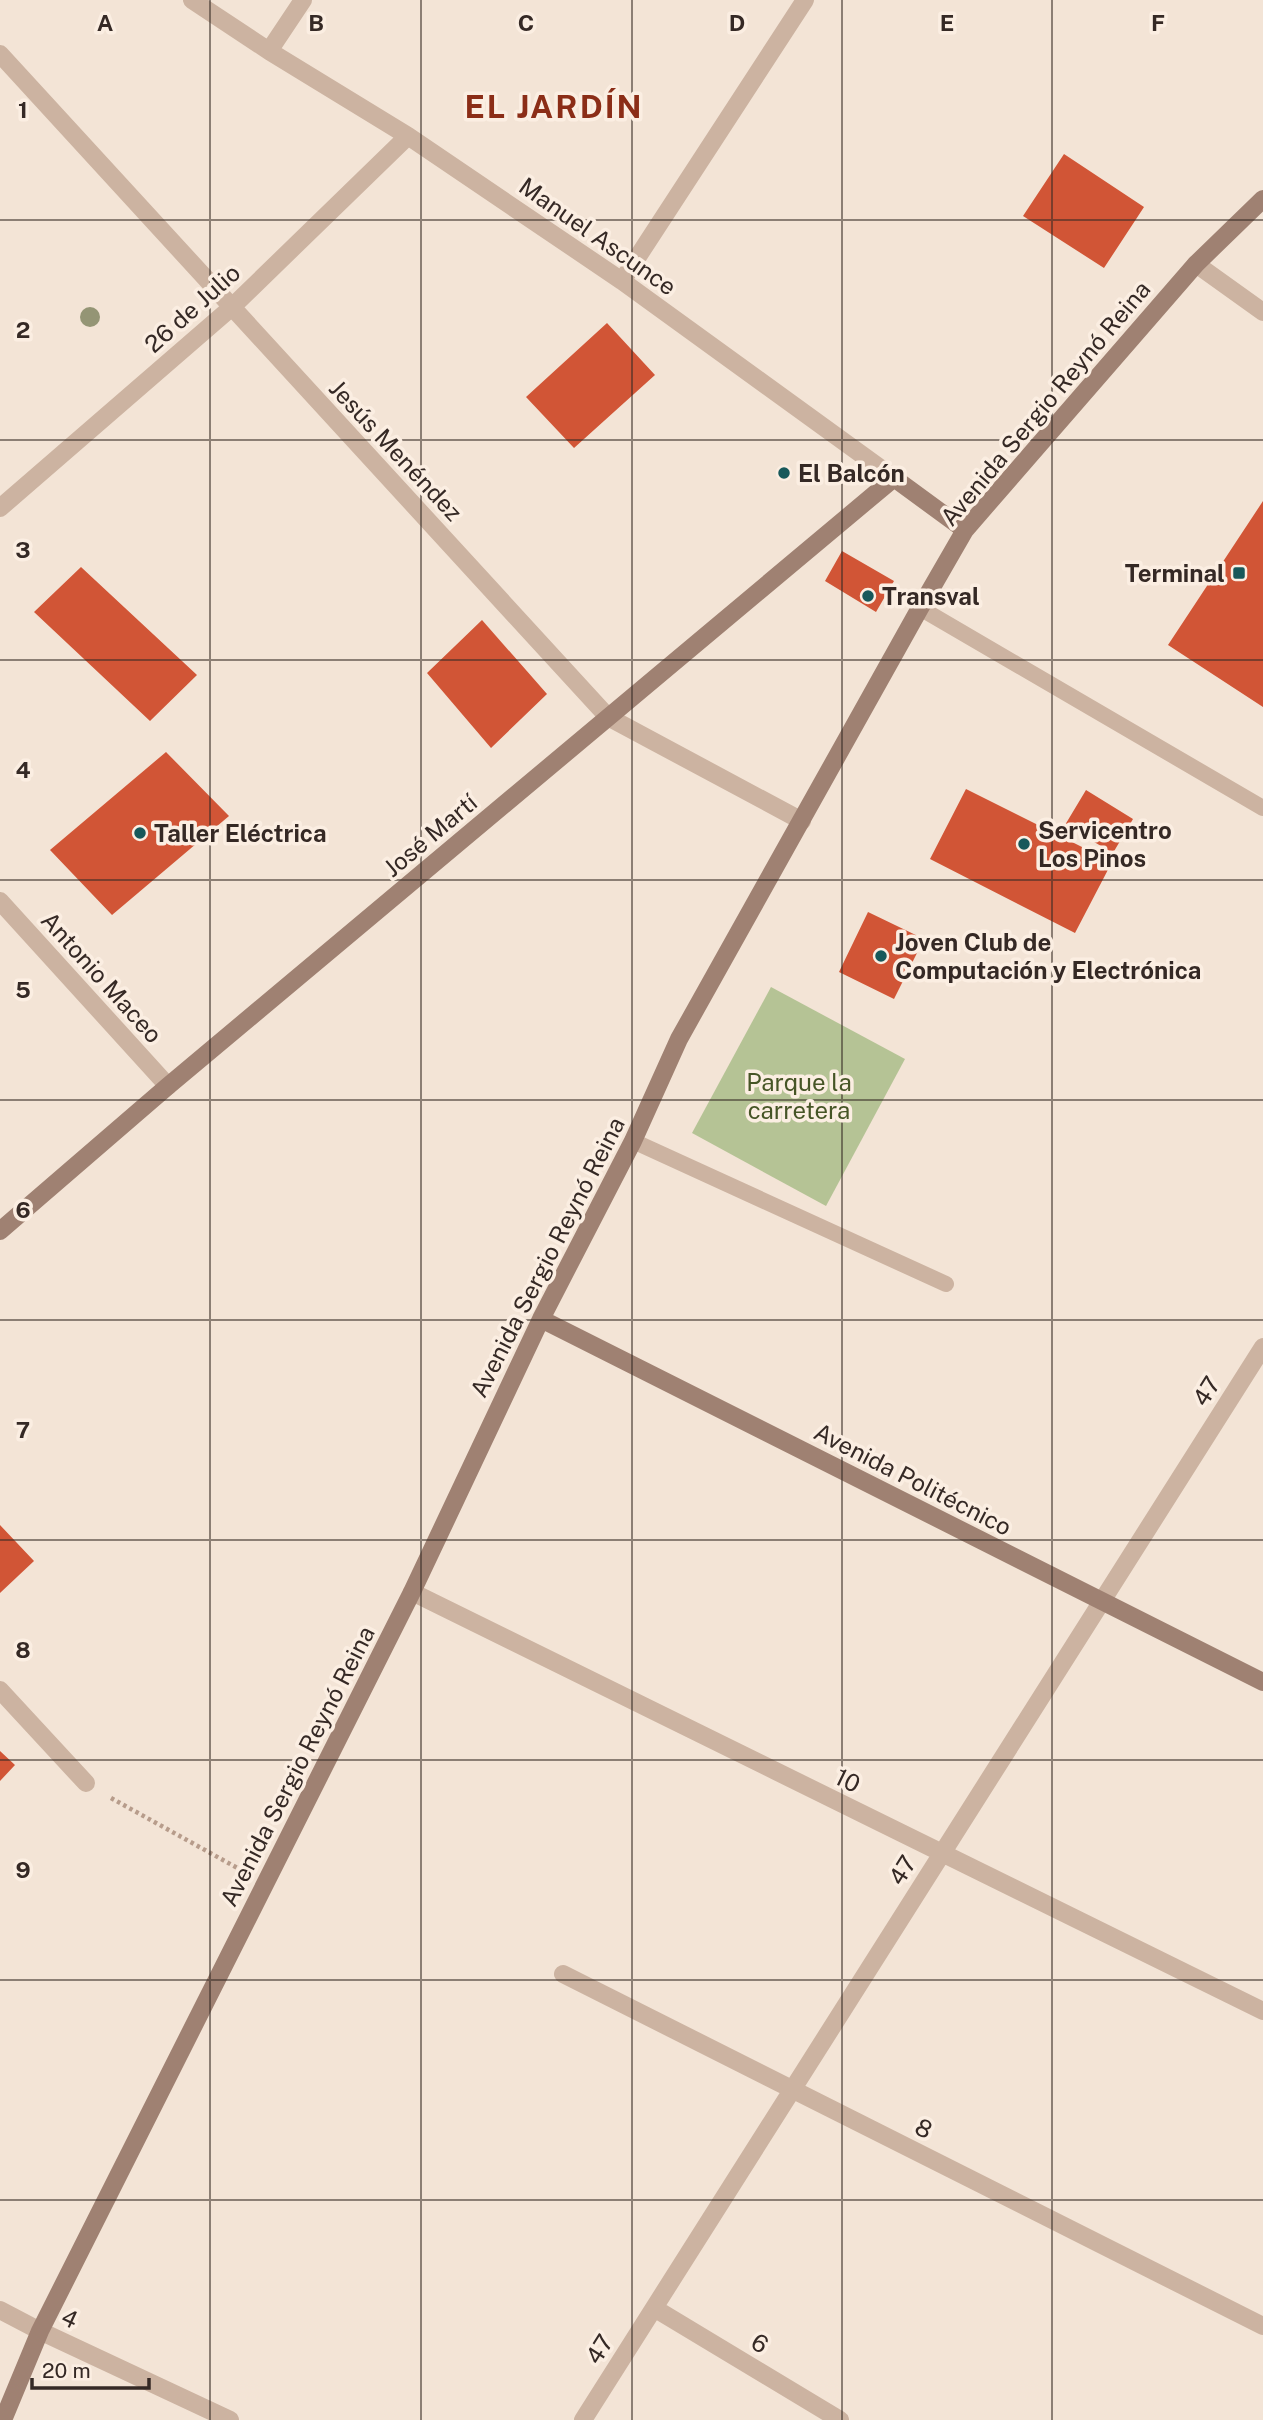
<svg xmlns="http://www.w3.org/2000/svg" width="1263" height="2420" viewBox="0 0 1263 2420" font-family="'Public Sans',sans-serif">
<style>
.green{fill:#b5c395}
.building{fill:#d15536}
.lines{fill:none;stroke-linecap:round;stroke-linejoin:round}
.path{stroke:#b79c8b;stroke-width:4.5;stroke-dasharray:3.5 3.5;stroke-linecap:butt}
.lane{stroke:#ccb3a1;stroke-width:16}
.street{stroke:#ccb3a1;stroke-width:18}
.secondary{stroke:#9f8172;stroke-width:18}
.tree{fill:#949575}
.grid{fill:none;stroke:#352925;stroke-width:2;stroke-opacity:0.55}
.poi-dot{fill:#17585a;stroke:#fbeee2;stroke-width:2.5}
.labels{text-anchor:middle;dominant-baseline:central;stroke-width:7;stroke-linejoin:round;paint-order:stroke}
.street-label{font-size:24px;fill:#352925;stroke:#fbeee2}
.poi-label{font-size:24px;font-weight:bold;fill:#352925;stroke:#fbeee2;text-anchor:start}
.park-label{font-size:24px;fill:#465526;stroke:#fbeee2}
.district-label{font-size:32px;font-weight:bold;letter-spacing:2px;fill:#8b2d17;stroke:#fbeee2}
.grid-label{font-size:23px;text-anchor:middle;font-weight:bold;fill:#352925;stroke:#fbeee2;stroke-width:7;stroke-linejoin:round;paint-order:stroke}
</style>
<rect width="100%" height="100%" fill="#f3e4d6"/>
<path class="green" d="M771,987l134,72 -79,147 -134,-73z"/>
<path class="building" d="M1064,154l80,53 -40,61 -81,-52z
M607,323l48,52 -81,73 -48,-51z
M1263,501v206l-95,-62z
M842,551l52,30 -18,31 -51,-31z
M81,567l116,108 -47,46 -116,-109z
M482,620l65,74 -56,54 -64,-75z
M166,752l63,64 -117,99 -62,-65z
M966,789l146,73 -37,71 -145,-74z
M1086,790l47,29 -20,34 -48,-28z
M868,912l56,27 -30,60 -55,-27z
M0,1525l34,36 -34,32z
M0,1751l15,14 -15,16z"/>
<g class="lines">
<path class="path" d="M111,1798l130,72"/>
<path class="lane" d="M920,608l343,200
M633,1141l313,143"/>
<path class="street" d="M192,0l77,51 139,85 214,145 272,197
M269,51l34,-51
M0,54l608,663 194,104
M1196,264l67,48
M622,281l183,-281
M0,508l232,-201 176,-171
M0,901l168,185
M412,1592l851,419
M0,1690l86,93
M563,1974l700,352
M654,2308l186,112
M0,2310l40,21 190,89
M583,2420l680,-1073"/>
<path class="secondary" d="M0,1231l168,-145 726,-608 71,52
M541,1319l722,363
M3,2420l37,-89 372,-739 129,-273 92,-178 46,-102 241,-431 45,-78 231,-266 67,-65"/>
</g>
<circle class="tree" cx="90" cy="317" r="10"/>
<path class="grid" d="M210,0v2420M421,0v2420M632,0v2420M842,0v2420M1052,0v2420M0,220h1263M0,440h1263M0,660h1263M0,880h1263M0,1100h1263M0,1320h1263M0,1540h1263M0,1760h1263M0,1980h1263M0,2200h1263"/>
<g class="poi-dot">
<circle cx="784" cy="473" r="7"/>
<rect x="1232" y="566" width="14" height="14" rx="3.5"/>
<circle cx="868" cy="596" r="7"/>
<circle cx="140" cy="833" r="7"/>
<circle cx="1024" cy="844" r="7"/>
<circle cx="881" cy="956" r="7"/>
</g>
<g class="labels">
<g class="street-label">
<text transform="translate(598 236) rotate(35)">Manuel Ascunce</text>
<text transform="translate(192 308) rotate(-42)">26 de Julio</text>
<text transform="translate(1045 403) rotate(-50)">Avenida Sergio Reynó Reina</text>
<text transform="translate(396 450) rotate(47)">Jesús Menéndez</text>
<text transform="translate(430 835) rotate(-40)">José Martí</text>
<text transform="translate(102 977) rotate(48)">Antonio Maceo</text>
<text transform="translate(547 1257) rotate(-63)">Avenida Sergio Reynó Reina</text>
<text transform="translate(1206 1391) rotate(-58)">47</text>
<text transform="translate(913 1479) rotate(27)">Avenida Politécnico</text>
<text transform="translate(297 1766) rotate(-63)">Avenida Sergio Reynó Reina</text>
<text transform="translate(848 1780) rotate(26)">10</text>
<text transform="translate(902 1870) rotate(-58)">47</text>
<text transform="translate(924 2128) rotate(27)">8</text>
<text transform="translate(70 2318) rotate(25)">4</text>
<text transform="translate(760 2343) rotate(31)">6</text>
<text transform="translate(599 2349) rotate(-58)">47</text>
</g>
<g class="poi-label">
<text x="798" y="473">El Balcón</text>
<text x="1225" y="573" text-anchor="end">Terminal</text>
<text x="882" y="596">Transval</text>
<text x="1038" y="830">Servicentro<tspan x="1038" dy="28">Los Pinos</tspan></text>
<text x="154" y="833">Taller Eléctrica</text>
<text x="895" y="942">Joven Club de<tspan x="895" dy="28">Computación y Electrónica</tspan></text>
</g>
<g class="park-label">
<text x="799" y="1082">Parque la<tspan x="799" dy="28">carretera</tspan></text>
</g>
<g class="district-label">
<text x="554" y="106">EL JARDÍN</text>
</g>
</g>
<g class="grid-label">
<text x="105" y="31">A</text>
<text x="316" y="31">B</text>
<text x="526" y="31">C</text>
<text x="737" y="31">D</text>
<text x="947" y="31">E</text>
<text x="1158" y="31">F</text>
<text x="23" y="118">1</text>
<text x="23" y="338">2</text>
<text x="23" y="558">3</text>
<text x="23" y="778">4</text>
<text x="23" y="998">5</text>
<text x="23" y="1218">6</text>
<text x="23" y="1438">7</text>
<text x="23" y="1658">8</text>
<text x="23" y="1878">9</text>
</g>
<path d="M32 2378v10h117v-10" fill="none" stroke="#352925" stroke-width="3.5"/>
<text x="42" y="2378" font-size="21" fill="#352925" stroke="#fbeee2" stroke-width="5" paint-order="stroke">20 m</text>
</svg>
